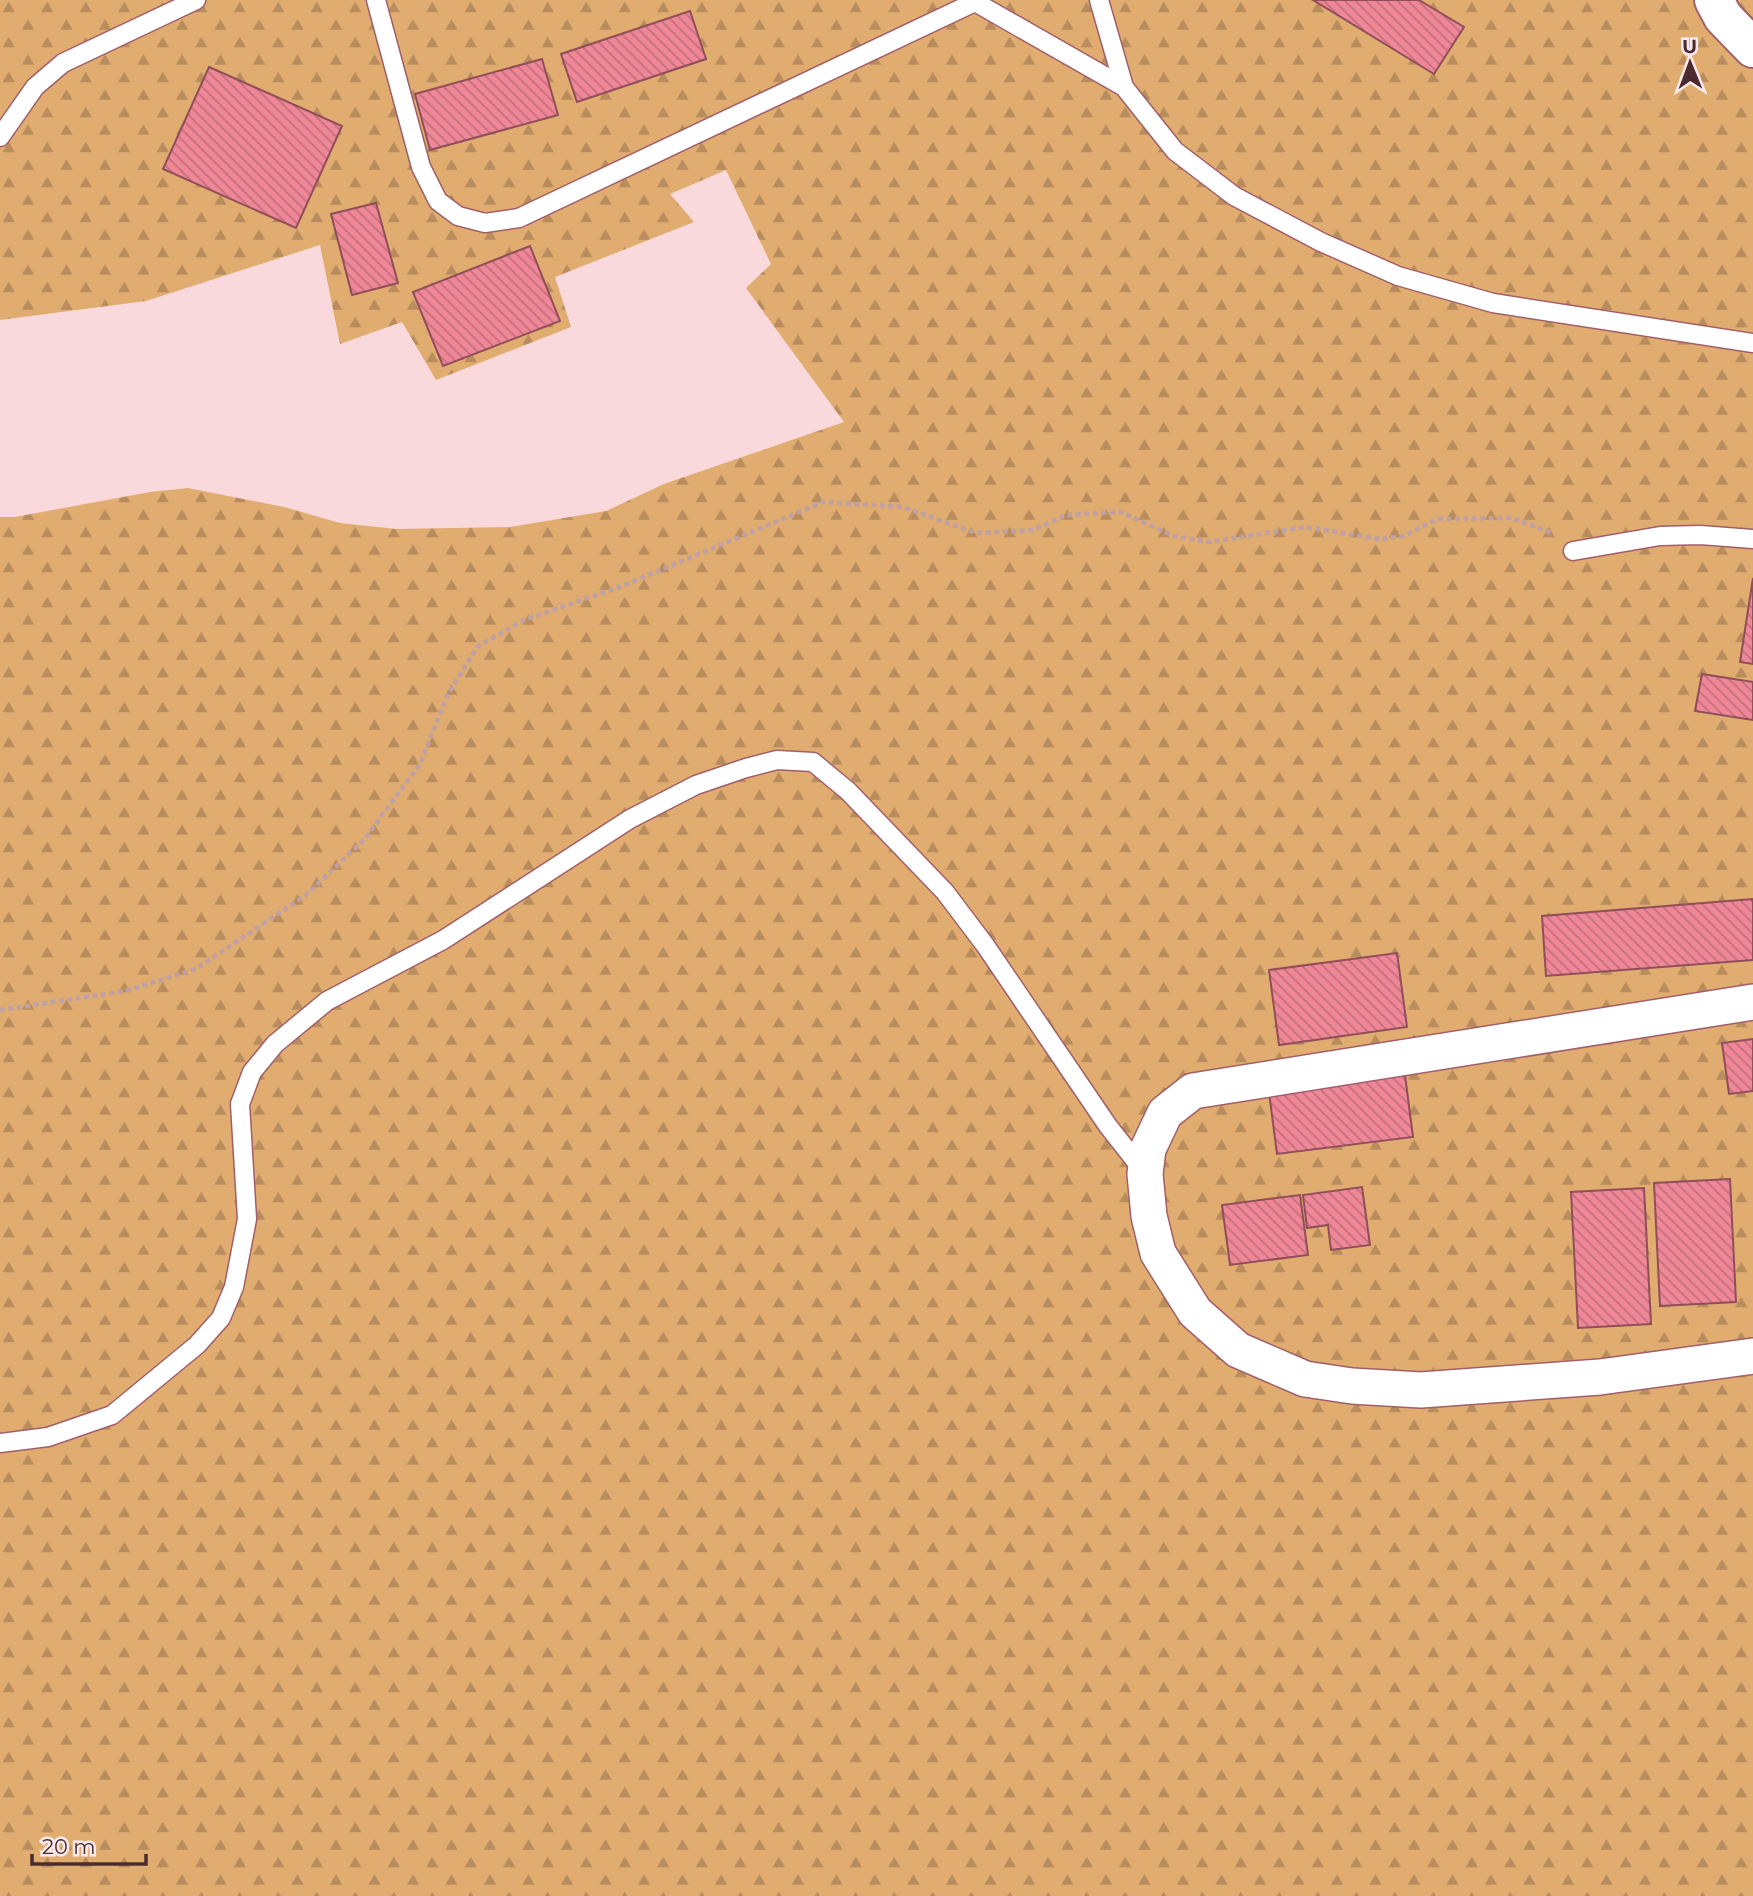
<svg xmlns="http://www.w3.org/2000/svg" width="1753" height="1896" viewBox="0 0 1753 1896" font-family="Montserrat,sans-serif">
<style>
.forest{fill:url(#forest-firs)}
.building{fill:url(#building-back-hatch);stroke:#904e59;stroke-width:2}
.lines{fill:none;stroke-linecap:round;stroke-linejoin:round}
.service-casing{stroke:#a25e69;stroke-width:21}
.minor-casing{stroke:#a25e69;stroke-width:38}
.tertiary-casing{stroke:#a25e69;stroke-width:42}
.path{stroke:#bfa0a4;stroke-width:4.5;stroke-dasharray:5 3.5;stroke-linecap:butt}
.service{stroke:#fff;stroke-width:18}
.minor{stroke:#fff;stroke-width:35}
.tertiary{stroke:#fff;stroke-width:38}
</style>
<defs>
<pattern id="forest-firs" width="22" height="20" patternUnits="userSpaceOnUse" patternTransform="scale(1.75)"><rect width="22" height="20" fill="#e0ac6f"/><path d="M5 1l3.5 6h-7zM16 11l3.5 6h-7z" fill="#b88c5c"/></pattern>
<pattern id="building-back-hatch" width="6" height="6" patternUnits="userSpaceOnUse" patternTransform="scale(1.75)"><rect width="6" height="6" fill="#ef8798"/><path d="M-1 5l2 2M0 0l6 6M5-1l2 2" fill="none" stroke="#c46f7c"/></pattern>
</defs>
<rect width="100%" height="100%" fill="#f9d9dc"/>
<path class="forest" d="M0,0h1753v1896h-1753v-1379h15l135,-25 38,-4 96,19 56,16 56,6 114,-2 96,-16 58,-27 180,-62 -98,-134 25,-24 -45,-94 -56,24 24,28 -139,55 16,50 -135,53 -34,-58 -62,22 -20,-99 -174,56 -146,19z"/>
<path class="building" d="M1313,0h106l45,27 -30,47z
M690,11l16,48 -129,43 -16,-48z
M542,59l16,56 -128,35 -15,-56z
M209,67l133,59 -46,102 -133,-59z
M376,203l22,80 -46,12 -21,-81z
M530,246l30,75 -117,45 -30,-74z
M1753,578v86l-13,-2z
M1702,674l51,8v38l-58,-9z
M1753,899v61l-207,16 -4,-60z
M1397,953l10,74 -128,18 -10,-75z
M1753,1039v52l-24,3 -7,-51z
M1405,1075l8,62 -136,17 -8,-62z
M1730,1179l6,123 -76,4 -6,-123z
M1362,1187l8,58 -39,5 -3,-25 -21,3 -4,-33z
M1644,1188l7,136 -73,4 -7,-136z
M1300,1195l8,60 -78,10 -8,-60z"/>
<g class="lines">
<g class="service-casing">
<path id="service" d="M376,0l45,167 17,34 20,15 27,7 34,-5 460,-218
M1099,0l25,87 51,64 59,45 87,46 77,34 95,27 260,40
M975,2l149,85
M0,137l35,-50 28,-24 133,-63
M1573,551l87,-15 40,-1 53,4
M0,1443l48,-6 64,-22 85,-70 24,-27 13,-31 13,-68 -7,-115 12,-32 23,-28 52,-43 116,-61 187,-121 66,-34 50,-17 31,-8 36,2 35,29 97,101 40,53 123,181 37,47"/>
</g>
<g class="minor-casing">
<path id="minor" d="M1753,1002l-560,89 -28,22 -17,36 -3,25 4,42 9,37 37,59 43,38 67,29 47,7 69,4 179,-13 153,-21"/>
</g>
<g class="tertiary-casing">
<path id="tertiary" d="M1714,0l9,17 30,31"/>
</g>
<path class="path" d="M0,1010l125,-19 71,-22 110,-74 58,-55 56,-76 28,-70 30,-48 46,-26 96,-33 203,-85 80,5 73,26 57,-3 33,-15 55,-3 53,24 35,6 97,-15 73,12 25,-3 33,-17 75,-1 39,15"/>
<use href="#service" class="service"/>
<use href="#minor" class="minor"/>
<use href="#tertiary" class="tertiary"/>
</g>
<g transform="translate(1690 63) rotate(359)" stroke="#fbeaec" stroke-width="5" paint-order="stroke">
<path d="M0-5L12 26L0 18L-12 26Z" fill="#492b30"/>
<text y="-10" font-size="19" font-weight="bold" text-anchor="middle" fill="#492b30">U</text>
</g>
<path d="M32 1854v10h114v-10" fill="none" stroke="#492b30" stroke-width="3.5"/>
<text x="42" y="1854" font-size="21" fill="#492b30" stroke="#fbeaec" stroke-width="5" paint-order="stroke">20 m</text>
</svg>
